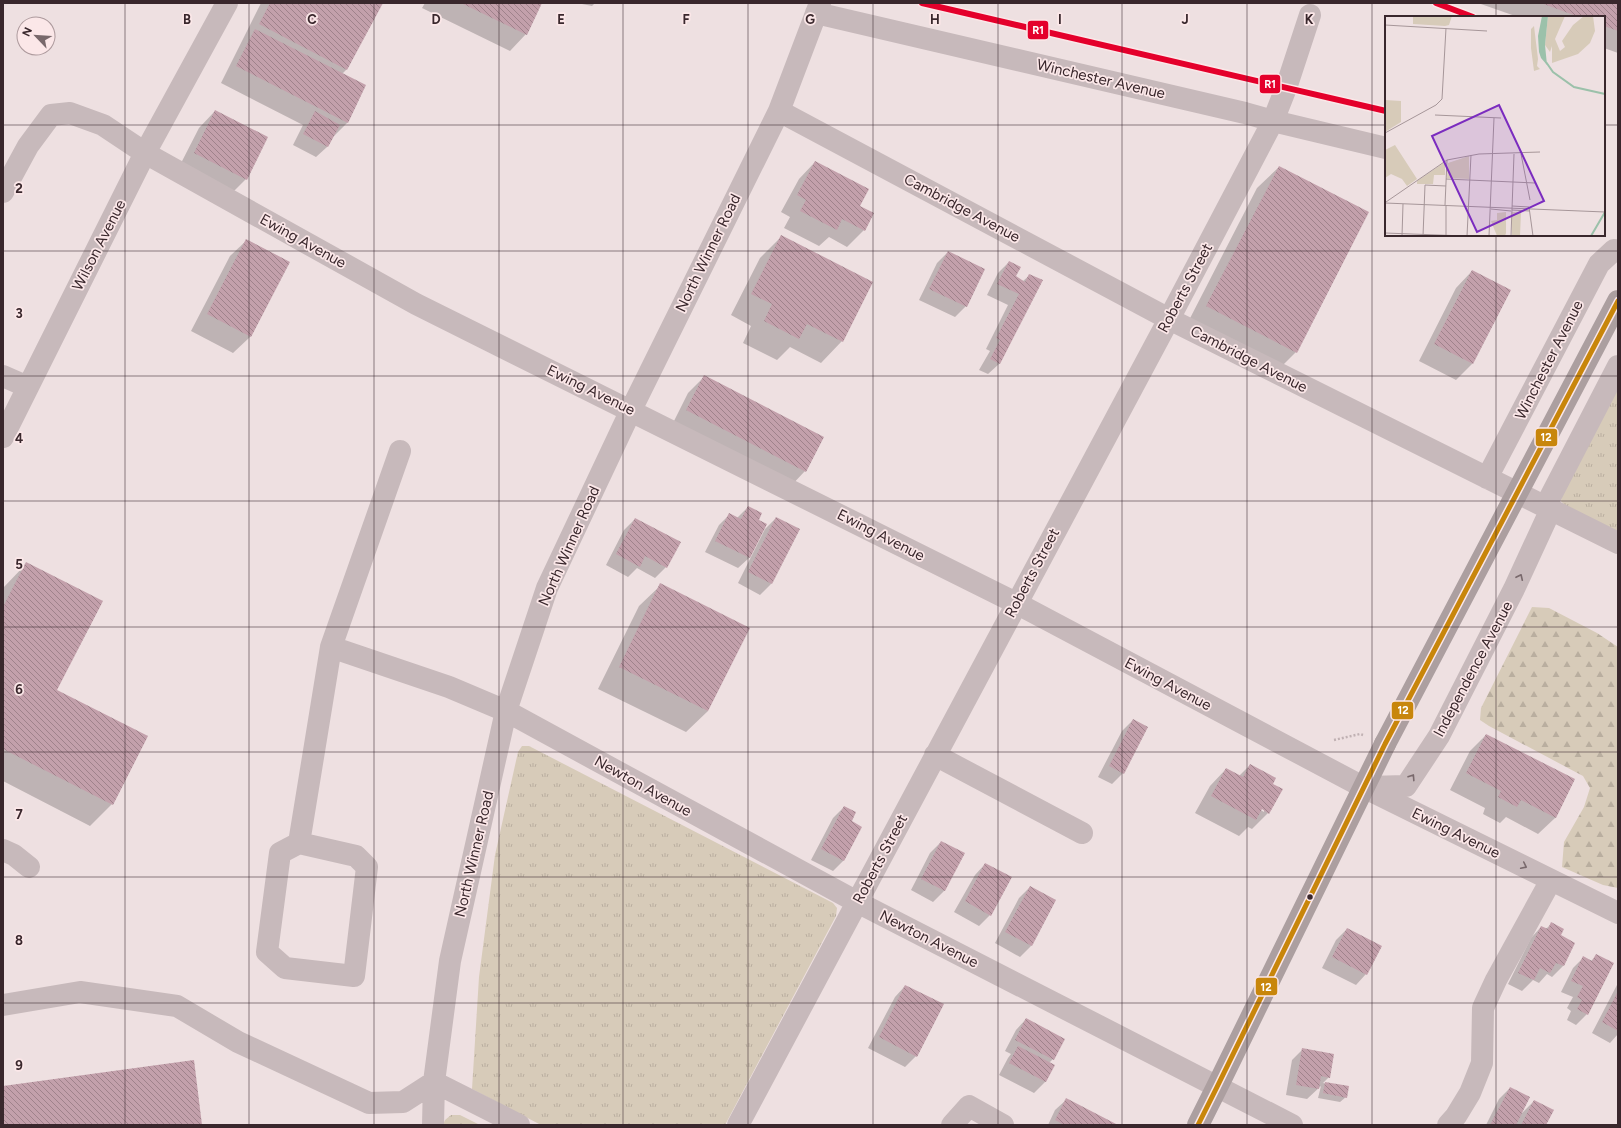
<svg xmlns="http://www.w3.org/2000/svg" width="1621" height="1128" viewBox="0 0 1621 1128" font-family="Figtree,sans-serif">
<style>
.grass{fill:url(#grass-tufts)}
.forest{fill:url(#forest-firs)}
.shadow{fill:#0003;fill-rule:evenodd}
.building{fill:url(#building-back-hatch)}
.lines{fill:none;stroke-linecap:round;stroke-linejoin:round}
.path{stroke:#c0b1b3;stroke-width:2.5;stroke-dasharray:2 2;stroke-linecap:butt}
.minor{stroke:#c7b9bb;stroke-width:22}
.major{stroke:#ac9fa0;stroke-width:22}
.major-bridge{stroke:#ac9fa0;stroke-width:22}
.bus-1-casing{stroke:#fbe7e8;stroke-width:8}
.bus-1{stroke:#c8860b;stroke-width:5}
.rail-1-casing{stroke:#fbe7e8;stroke-width:9}
.rail-1{stroke:#e4002b;stroke-width:6}
.oneway{stroke:#79696c}
.grid{fill:none;stroke:#39272c;stroke-width:1;stroke-opacity:0.55}
.bus-dot{fill:#39272c;stroke:#fbe7e8;stroke-width:1.5}
.labels{text-anchor:middle;dominant-baseline:central;stroke-width:3.5;stroke-linejoin:round;paint-order:stroke}
.street-label{font-size:15px;fill:#39272c;stroke:#fbe7e8}
.inset-river{fill:none;stroke:#9bc1aa;stroke-width:2}
.inset-road{fill:none;stroke:#a69699;stroke-width:1}
.view{fill:#7b2cbf;fill-opacity:0.15;stroke:#7b2cbf;stroke-width:2}
.inset-edge{fill:none;stroke:#39272c;stroke-width:2}
.grid-label{font-size:13px;text-anchor:middle;font-weight:bold;fill:#39272c;stroke:#fbe7e8;stroke-width:3.5;stroke-linejoin:round;paint-order:stroke}
.line-badge{stroke:#fbe7e8;stroke-width:1.5}
.badge-label{font-size:11px;text-anchor:middle;font-weight:bold;fill:#fff}
</style>
<defs>
<pattern id="grass-tufts" width="24" height="20" patternUnits="userSpaceOnUse"><rect width="24" height="20" fill="#d7cbb9"/><path d="M3 7l-1-3M5 7V3M7 7l1-3M15 17l-1-3M17 17v-4M19 17l1-3" fill="none" stroke="#b9ae9f"/></pattern>
<pattern id="forest-firs" width="22" height="20" patternUnits="userSpaceOnUse"><rect width="22" height="20" fill="#d7cbb9"/><path d="M5 1l3.5 6h-7zM16 11l3.5 6h-7z" fill="#b9ae9f"/></pattern>
<pattern id="building-back-hatch" width="6" height="6" patternUnits="userSpaceOnUse"><rect width="6" height="6" fill="#c3a0ab"/><path d="M-1 5l2 2M0 0l6 6M5-1l2 2" fill="none" stroke="#9f828b"/></pattern>
</defs>
<rect width="100%" height="100%" fill="#eee0e1"/>
<path class="grass" d="M1618,389v145l-52,-27 -5,-6 1,-7z
M522,746h7l304,157 4,5 -1,8 -111,209h-184l-69,-36 7,-112 16,-122 23,-103z
M451,1115h9l20,10h-37l2,-5z"/>
<path class="forest" d="M1532,607l17,1 48,25 21,14v241l-15,-3 -41,-18 2,-25 20,-35 6,-19 -7,-12 -94,-50 -9,-6 1,-12z"/>
<path class="shadow" d="M261,3h120l-35,67 -4,4 23,12 -18,37 -14,14 -6,10 -11,10 -23,-12 10,-20 -82,-42z
M425,3h116l-15,31 -16,17 -88,-43z
M577,3h18l-3,3z
M1478,3h140v50l-14,-5v-31h-86z
M215,111l31,68 -16,16 -52,-26 21,-41z
M815,162l44,45 5,23 -17,17 -18,-10 -10,9 -35,-18 6,-11 -9,-5 18,-33z
M1279,167l17,185 -22,22 -89,-46 72,-140z
M782,236l60,105 -21,22 -31,-16 -13,13 -34,-17 8,-17 -20,-11 29,-57z
M247,240l42,22 -39,75 -17,16 -42,-22 39,-75z
M948,252l36,18 -18,36 -11,11 -36,-17 18,-37z
M1009,262l5,15 9,4 7,-6 11,6 -42,83 -11,10 -9,-4 11,-19 -4,-2 22,-44 -21,-10 11,-22z
M1472,271l37,19 -37,74 -16,16 -37,-19 37,-73z
M705,376l100,95 -16,17 -118,-61 17,-34z
M748,507l10,13 8,4 -17,34 -11,10 -33,-16 14,-27 11,-11 7,4z
M776,518l22,11 -27,55 -11,11 -22,-12 27,-54z
M635,519l31,48 -11,11 -18,-10 -9,9 -22,-12 18,-35z
M26,564l30,127 56,113 -22,22 -87,-45v-193z
M661,585l47,126 -22,21 -88,-43 41,-83z
M1133,720l-10,53 -11,11 -14,-7 24,-46z
M1486,735l88,45 -19,38 -17,16 -32,-17 -6,6 -17,-9 2,-6 -35,-18 20,-39z
M1250,765l22,19 -4,29 -16,16 -4,-2 -9,9 -44,-23 15,-27 16,-17 13,7zM1258,806l6,4v2l-7,-4z
M844,807l7,15 -7,38 -11,11 -22,-11 22,-42z
M941,842l23,12 -20,37 -11,11 -22,-12 19,-37z
M985,864l5,51 -11,11 -25,-14 21,-37z
M1030,887l25,13 -24,46 -11,11 -25,-14 24,-45z
M1551,924l8,12 15,7 -11,23 -11,11 -5,-3 -8,9 -6,-3 -11,11 -14,-7 23,-46 10,-11 5,2z
M1347,929l19,45 -10,11 -34,-17 14,-28z
M1596,956l-9,58 -11,11 -9,-5 4,-9 -4,-3 6,-11 -12,-5 12,-24 11,-11 7,4z
M1618,983v51l-8,9 -18,-10z
M905,986l11,70 -11,11 -37,-19 27,-51z
M1026,1019l27,40 -4,4 5,2 -9,17 -11,11 -35,-18 9,-17 3,-4 -6,-3 11,-21z
M1303,1049l26,28 -6,6 24,4 -1,10 -6,5 -22,-4 3,-12 -14,13 -21,-4 6,-35z
M1510,1088l10,27 14,-14 11,24h-59l13,-26z
M1066,1100l50,25h-68l7,-15z"/>
<path class="building" d="M270,3h113l-36,67 -88,-46z
M461,3h81l-15,32z
M1541,3h77v28l-14,-5v-9h-25z
M255,29l111,56 -18,38 -112,-57z
M215,110l53,27 -21,43 -53,-27z
M315,111l25,14 -12,22 -25,-13z
M815,161l54,28 -9,17 14,7 -9,18 -23,-12 -5,11 -37,-19 6,-11 -9,-5z
M1279,166l90,46 -72,141 -91,-47z
M781,235l92,47 -30,60 -36,-18 -8,15 -35,-18 8,-17 -21,-10z
M246,239l44,23 -39,75 -44,-23z
M948,251l37,18 -18,38 -38,-18z
M1009,261l12,6 -5,9 9,6 4,-8 14,6 -43,84 -10,-5 10,-19 -4,-2 23,-44 -22,-10z
M1472,270l39,20 -38,74 -39,-20z
M704,375l120,62 -18,35 -120,-62z
M748,506l14,7 -3,7 8,4 -17,34 -35,-17 14,-28 12,6z
M776,517l24,12 -28,55 -24,-12z
M635,518l46,24 -14,26 -22,-12 -5,11 -24,-13z
M26,562l77,39 -46,89 91,46 -35,69 -110,-56v-145l1,1z
M660,583l90,45 -42,83 -89,-44z
M1133,719l15,8 -24,47 -15,-8z
M1486,734l89,45 -19,39 -35,-18 -4,7 -19,-10 3,-6 -35,-18z
M1250,764l26,14 -3,6 10,5 -14,25 -7,-5 -6,11 -45,-24 15,-28 17,9z
M844,806l12,6 -4,9 10,6 -18,34 -23,-12z
M941,841l24,12 -20,38 -24,-12z
M985,863l27,14 -21,39 -26,-15z
M1030,886l26,14 -24,46 -27,-14z
M1551,922l13,7 -3,6 14,8 -11,23 -8,-3 -6,10 -10,-5 -6,12 -16,-7 23,-47 7,3z
M1347,928l35,18 -15,29 -35,-18z
M1596,954l18,9 -26,52 -11,-6 5,-9 -5,-3 6,-11 -12,-5 12,-25 9,5z
M905,985l39,19 -27,53 -38,-20z
M1618,991v40l-16,-9z
M1026,1018l39,21 -11,21 -39,-20z
M1018,1046l37,19 -9,17 -37,-19z
M1302,1048l32,6 -4,24 -9,-2 -2,13 -23,-4z
M194,1060l8,65h-199v-39z
M1325,1082l24,4 -2,12 -24,-5z
M1510,1087l20,10 -14,28h-26z
M1066,1098l52,27h-54l-9,-5z
M1534,1100l20,10 -8,15h-25z"/>
<g class="lines">
<path class="path" d="M1334,740l26,-6 3,1"/>
<path class="minor" d="M816,13l429,100 28,8 113,27
M779,111l390,208 449,224
M3,192l25,-46 23,-31 19,-2 33,12 42,28 271,151 600,299 347,184 255,126
M3,376l25,11
M3,437l142,-284 82,-150
M400,451l-69,196 118,40 57,24 351,191 435,223
M1487,478l112,-214 15,-14 4,1
M1545,507l73,-141
M935,755l147,78
M1367,787l39,-1 33,-50 75,-147 37,-80
M299,843l57,13 11,11 -13,109 -69,-8 -18,-16 13,-99 19,-10 32,-196
M3,850l11,5 15,12
M3,1005l77,-13 97,14 61,36 131,61 34,-1 31,-20 85,43
M433,1125l1,-43 16,-121 56,-250 41,-123 84,-178 148,-299 41,-108
M738,1125l431,-806 104,-198 13,-33 24,-73
M952,1125l17,-19 34,19
M1448,1125l8,-9 14,-23 12,-30 1,-55 13,-28 55,-100"/>
<path class="major" d="M1198,1125l19,-38 168,-343"/>
<path class="major-bridge" d="M1385,744l233,-443"/>
<g class="bus-1-casing">
<path id="bus-1" d="M1198,1125l19,-38 168,-343 233,-443"/>
</g>
<use href="#bus-1" class="bus-1"/>
<g class="rail-1-casing">
<path id="rail-1" d="M922,3l464,108
M1436,3l37,14"/>
</g>
<use href="#rail-1" class="rail-1"/>
</g>
<defs><path id="oneway-chevron" d="M-2-3.5L2.5 0L-2 3.5" fill="none" stroke-width="1.6" stroke-linecap="round" stroke-linejoin="round"/></defs>
<g class="oneway">
<use href="#oneway-chevron" transform="translate(1520 577) rotate(-65)"/>
<use href="#oneway-chevron" transform="translate(1412 777) rotate(-57)"/>
<use href="#oneway-chevron" transform="translate(1524 866) rotate(26)"/>
</g>
<path class="grid" d="M125,3v1122M249,3v1122M374,3v1122M499,3v1122M623,3v1122M748,3v1122M873,3v1122M998,3v1122M1122,3v1122M1247,3v1122M1372,3v1122M1496,3v14M3,125h1383M1604,125h14M1496,235v890M3,251h1615M3,376h1615M3,501h1615M3,627h1615M3,752h1615M3,877h1615M3,1003h1615"/>
<circle class="bus-dot" cx="1310" cy="897" r="3.5"/>
<g class="labels">
<g class="street-label">
<text transform="translate(1101 79) rotate(13)">Winchester Avenue</text>
<text transform="translate(962 208) rotate(28)">Cambridge Avenue</text>
<text transform="translate(303 241) rotate(29)">Ewing Avenue</text>
<text transform="translate(99 245) rotate(-63)">Wilson Avenue</text>
<text transform="translate(708 253) rotate(-64)">North Winner Road</text>
<text transform="translate(1185 288) rotate(-62)">Roberts Street</text>
<text transform="translate(1249 359) rotate(27)">Cambridge Avenue</text>
<text transform="translate(1549 360) rotate(-63)">Winchester Avenue</text>
<text transform="translate(591 390) rotate(26)">Ewing Avenue</text>
<text transform="translate(881 535) rotate(27)">Ewing Avenue</text>
<text transform="translate(569 546) rotate(-66)">North Winner Road</text>
<text transform="translate(1032 573) rotate(-62)">Roberts Street</text>
<text transform="translate(1473 669) rotate(-62)">Independence Avenue</text>
<text transform="translate(1168 684) rotate(28)">Ewing Avenue</text>
<text transform="translate(643 786) rotate(29)">Newton Avenue</text>
<text transform="translate(1456 833) rotate(26)">Ewing Avenue</text>
<text transform="translate(474 854) rotate(-77)">North Winner Road</text>
<text transform="translate(880 859) rotate(-62)">Roberts Street</text>
<text transform="translate(929 939) rotate(27)">Newton Avenue</text>
</g>
</g>
<g transform="translate(1385 16)">
<rect width="220" height="220" fill="#eee0e1"/>
<path d="M28,0h39l-3,9 -4,1 -32,-2zM163,0h17l-10,23 5,12 5,-4 -3,-6 11,-16 11,-9h9l2,15 -5,12 -12,11 -26,9v-17l-2,6 -5,-7zM10,129l22,34 -10,7 -5,-7 -11,-5 -6,4v-28zM84,140v23l-22,-1 1,-15zM60,146v13h-11l-1,9h-16v-3zM127,196h9l-1,24h-8z" fill="#d7cbb9"/>
<path d="M149,10l4,33 -1,7 3,3 -6,2 -3,-23v-19zM121,196v21l-1,3h-8l-6,-15 6,-1v-7z" fill="#d7cbb9"/>
<path d="M0,84l16,1v21l-16,10z" fill="#d7cbb9"/>
<path d="M157,0h6l-3,29 2,20 -6,-7 -2,-6 -1,-16z" fill="#9bc1aa"/>
<path class="inset-river" d="M161,46l7,10 21,15 31,7M206,220l14,-24"/>
<path class="inset-road" d="M0,9l102,6M50,99l66,3M0,117l51,-28 6,-6 4,-71M136,138l9,46M61,163l89,4M1,186l61,-42 32,-6 61,-2M0,187l220,9M60,189l2,-45M127,190l17,1 4,29M106,193l20,2M127,194l18,1M0,217l80,3M61,219v-29M17,220l1,-32M38,220l2,-51 21,1M82,220l4,-81M104,220l5,-118M126,220l3,-82"/>
<path class="view" d="M114,89l45,96 -67,31 -45,-96z"/>
<rect width="220" height="220" class="inset-edge"/>
</g>
<g class="grid-label">
<text x="187" y="24">B</text>
<text x="312" y="24">C</text>
<text x="436" y="24">D</text>
<text x="561" y="24">E</text>
<text x="686" y="24">F</text>
<text x="810" y="24">G</text>
<text x="935" y="24">H</text>
<text x="1060" y="24">I</text>
<text x="1185" y="24">J</text>
<text x="1309" y="24">K</text>
<text x="19" y="193">2</text>
<text x="19" y="318">3</text>
<text x="19" y="443">4</text>
<text x="19" y="569">5</text>
<text x="19" y="694">6</text>
<text x="19" y="819">7</text>
<text x="19" y="945">8</text>
<text x="19" y="1070">9</text>
</g>
<g class="line-badge">
<rect x="1027" y="20" width="22" height="20" rx="4" fill="#e4002b"/>
<rect x="1259" y="74" width="22" height="20" rx="4" fill="#e4002b"/>
<rect x="1535" y="428" width="23" height="19" rx="4" fill="#c8860b"/>
<rect x="1391" y="701" width="23" height="19" rx="4" fill="#c8860b"/>
<rect x="1255" y="977" width="23" height="19" rx="4" fill="#c8860b"/>
</g>
<g class="badge-label">
<text x="1038" y="34">R1</text>
<text x="1270" y="88">R1</text>
<text x="1546" y="441">12</text>
<text x="1403" y="714">12</text>
<text x="1266" y="991">12</text>
</g>
<rect width="1621" height="1128" fill="none" stroke="#39272c" stroke-width="8"/>
<g transform="translate(36 36) rotate(295)"><circle r="19" fill="#fbe7e8" stroke="#ad9a9d"/>
<path d="M0-3L7 15L0 10L-7 15Z" fill="#78686b"/>
<text y="-6" font-size="11" font-weight="bold" text-anchor="middle" fill="#39272c">N</text>
</g>
</svg>
